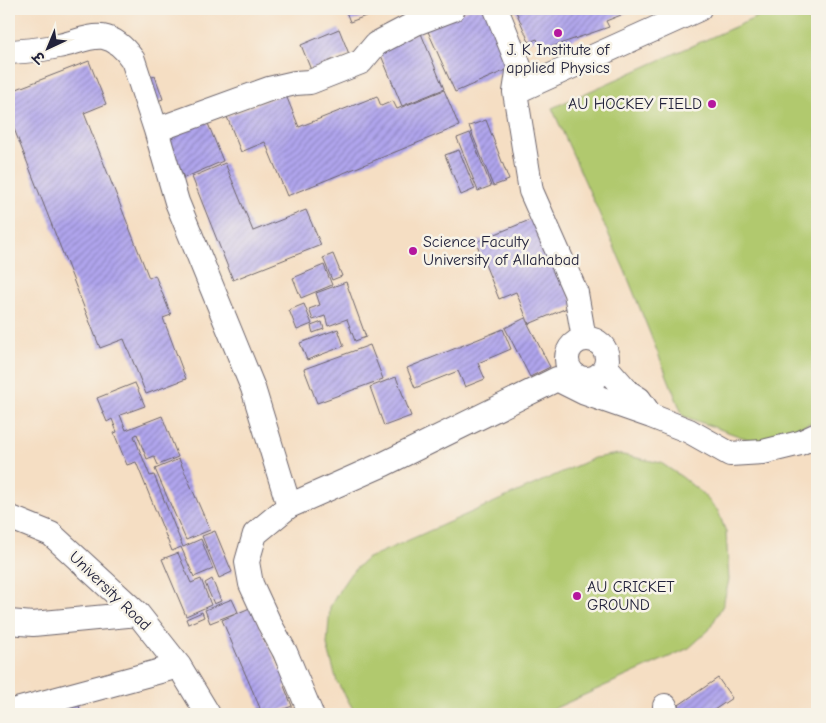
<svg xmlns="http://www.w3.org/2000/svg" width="826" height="723" viewBox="0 0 826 723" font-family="'Comic Neue','Playpen Sans Deva',sans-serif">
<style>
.green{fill:#b1c96e;stroke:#6a7654}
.building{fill:url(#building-hatch)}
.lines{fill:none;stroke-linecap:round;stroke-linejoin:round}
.minor-casing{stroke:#6c646b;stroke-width:26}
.minor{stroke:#fff;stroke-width:24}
.poi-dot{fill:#b5179e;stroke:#f7f3e8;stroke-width:2}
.labels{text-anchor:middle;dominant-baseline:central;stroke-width:5;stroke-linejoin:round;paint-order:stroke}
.poi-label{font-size:16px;fill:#22223b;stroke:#f7f3e8;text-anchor:start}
.street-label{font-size:16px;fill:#22223b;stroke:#f7f3e8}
</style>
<defs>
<pattern id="building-hatch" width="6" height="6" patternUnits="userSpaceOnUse" patternTransform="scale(1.25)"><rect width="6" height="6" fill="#b0a5ed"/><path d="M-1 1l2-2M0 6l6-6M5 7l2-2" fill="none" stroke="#8f86c1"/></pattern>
</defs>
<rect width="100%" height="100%" fill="#f7f3e8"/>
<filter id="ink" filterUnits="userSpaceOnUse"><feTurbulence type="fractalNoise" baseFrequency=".02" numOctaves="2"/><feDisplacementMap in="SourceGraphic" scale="10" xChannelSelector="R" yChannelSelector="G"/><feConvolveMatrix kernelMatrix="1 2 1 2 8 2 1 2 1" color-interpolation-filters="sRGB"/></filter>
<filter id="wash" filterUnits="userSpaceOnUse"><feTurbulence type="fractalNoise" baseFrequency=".0096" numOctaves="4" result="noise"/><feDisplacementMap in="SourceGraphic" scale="20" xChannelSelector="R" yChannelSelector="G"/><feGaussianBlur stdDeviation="1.12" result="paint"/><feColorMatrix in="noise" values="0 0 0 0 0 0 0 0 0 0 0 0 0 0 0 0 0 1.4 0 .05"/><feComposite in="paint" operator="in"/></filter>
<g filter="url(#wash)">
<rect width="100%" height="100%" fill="#f5dec3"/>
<path class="green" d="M775,9h28l14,31v380l-56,24 -78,-28 -58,-145 -73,-163z
M618,454l43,9 21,14 21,17 15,17 8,21 3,48 -6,25 -14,25 -20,18 -147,66h-186l-19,-32 -10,-37 3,-38 10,-18 11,-16 15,-14 228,-101z"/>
<g id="blocks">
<path class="building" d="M345,9h39l-34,13z
M469,9h19l23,59 -56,24 -29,-65z
M515,9h121l-30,12 3,6 -67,23 -5,-11 -8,3z
M339,29l10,25 -38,16 -10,-25z
M420,31l24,58 -42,17 -24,-58z
M89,61l17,43 -22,9 65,165 6,-3 16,40 -8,3 23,61 -40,15 -22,-55 -24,9 -91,-232v-24z
M155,76l8,23 -11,4 -8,-23z
M444,90l15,36 -172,70 -22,-54 -24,10 -14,-35 58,-24 14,34 78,-31 4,10 12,-5 4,8z
M486,120l23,60 -16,6 -24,-60z
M207,121l16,40 -39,17 -18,-39z
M470,133l21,53 -13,5 -21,-53z
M459,150l16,39 -14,6 -16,-40z
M225,163l28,68 53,-21 15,35 -88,35 -41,-103z
M537,217l37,88 -45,19 -13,-32 -17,7 -23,-57z
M333,254l9,22 -10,4 -9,-22z
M324,265l8,20 -31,13 -8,-20z
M346,282l20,55 -11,4 -8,-22 -19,7 -3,-10 -12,4 -4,-11 11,-4 -4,-12z
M304,304l8,20 -15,6 -8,-20z
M525,318l25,49 -20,10 -25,-49z
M322,322l2,7 -11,4 -2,-7z
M338,329l6,17 -37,14 -7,-17z
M503,329l8,20 -33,14 7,16 -20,8 -7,-16 -43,17 -8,-20z
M370,345l13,34 -66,24 -13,-34z
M396,377l15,39 -27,10 -14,-39z
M135,383l10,23 -25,9 6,15 36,-14 16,41 -20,8 -4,-9 -7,3 -10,-25 -3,2 16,40 4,-1 29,72 18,-8 12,30 -19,8 -13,-30 -9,4 -36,-89 -9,3 -13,-32 3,-1 -5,-13 -5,3 -10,-24z
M179,459l31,71 -24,10 -31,-71z
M215,531l17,41 -13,6 -17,-42z
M178,553l13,30 10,-4 10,26 -25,11 -24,-57z
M212,579l9,22 -7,3 -9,-21z
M232,599l6,13 -28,11 -5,-13z
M252,607l28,65 3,-2 6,14 -5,2 8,20 -21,8h-15l-2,-4 6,-2 -38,-88z
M202,612l2,5 -16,7 -2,-5z
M718,678l14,20 -24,16h-27l-5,-7z
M77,697l4,17h-22l-2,-12z
M292,708l3,6h-16z"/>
</g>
</g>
<g filter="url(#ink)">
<use href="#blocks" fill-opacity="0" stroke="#6c646b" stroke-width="1"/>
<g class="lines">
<g class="minor-casing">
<path id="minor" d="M496,9l23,57 -4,26
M9,52c17,-1 33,-2 49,-6 14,-2 32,-11 45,-9 13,2 23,13 30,23l23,70 21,72 76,186 36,118 -34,28 -8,28 4,22 18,39 16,29 26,62
M156,130l113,-41 26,-6 15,-1 51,-20 15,-18 40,-21 37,-14
M567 359a20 20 0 1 1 40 0a20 20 0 1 1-40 0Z
M584,339l-8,-46 -45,-102 -16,-99 184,-83
M606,367l22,25 11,7 9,13
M289,506l95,-42 173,-85 28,14 66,23 38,15 41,23 33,-2 37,-9 17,-8
M9,517l42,17 87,80 41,52 29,48
M9,622l24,2 105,-10
M665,706l2,8
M9,712l170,-46"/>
</g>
<use href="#minor" class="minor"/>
</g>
</g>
<g class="poi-dot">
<circle cx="558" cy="33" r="5"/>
<circle cx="712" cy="104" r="5"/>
<circle cx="413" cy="251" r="5"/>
<circle cx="577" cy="596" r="5"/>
</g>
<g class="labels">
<g class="poi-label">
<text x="558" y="50" text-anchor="middle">J. K Institute of<tspan x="558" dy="18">applied Physics</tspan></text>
<text x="702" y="104" text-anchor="end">AU HOCKEY FIELD</text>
<text x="423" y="242">Science Faculty<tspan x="423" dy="18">University of Allahabad</tspan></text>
<text x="587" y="587">AU CRICKET<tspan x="587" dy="18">GROUND</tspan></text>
</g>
<g class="street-label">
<text transform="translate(110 591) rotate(44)">University Road</text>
</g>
</g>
<rect width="826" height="723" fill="none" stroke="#f7f3e8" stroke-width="30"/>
<g transform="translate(48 48) rotate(224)" stroke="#f7f3e8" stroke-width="4" paint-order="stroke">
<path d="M0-4L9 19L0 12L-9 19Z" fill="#22223b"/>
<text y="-8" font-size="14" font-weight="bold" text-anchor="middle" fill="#22223b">उ</text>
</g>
</svg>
